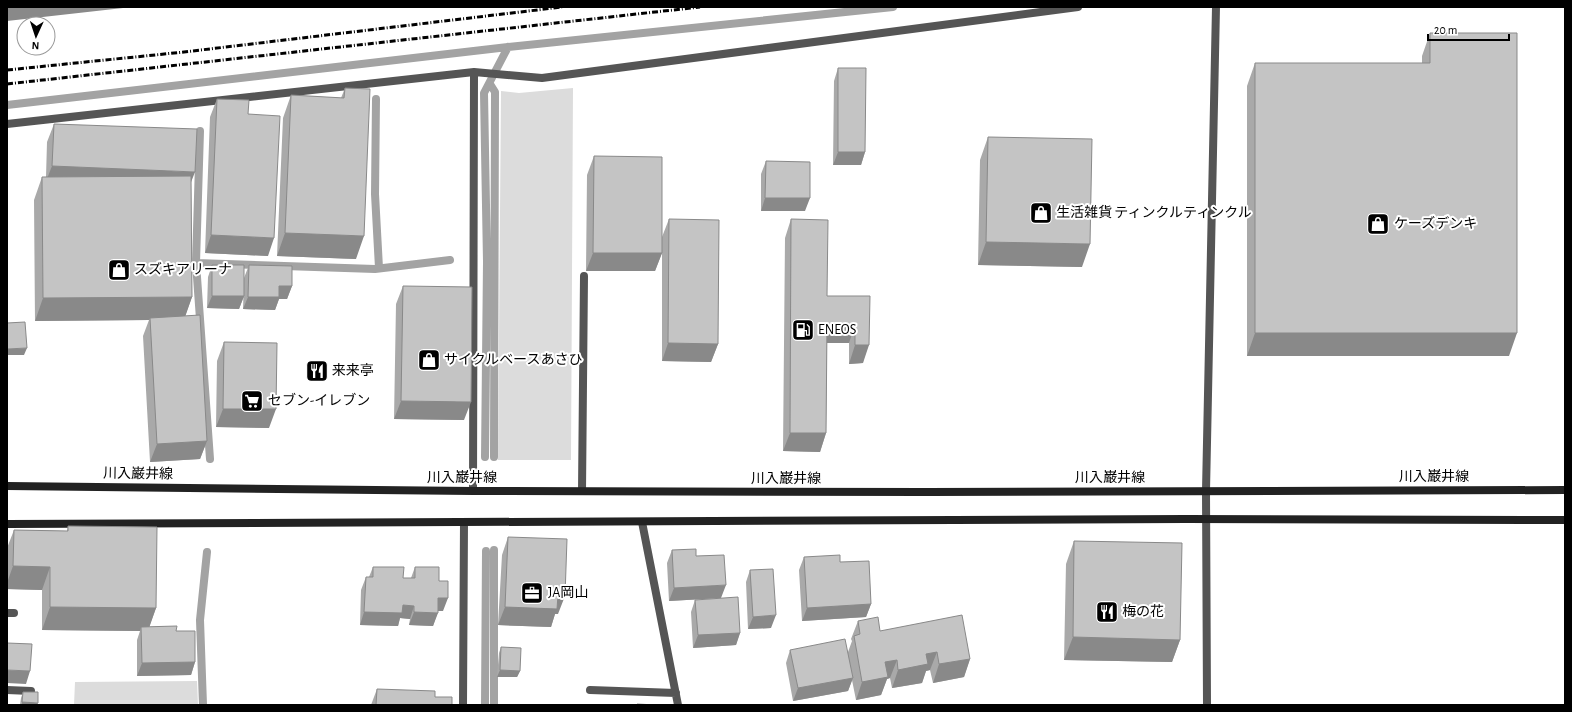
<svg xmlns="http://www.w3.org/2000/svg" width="1572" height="712" viewBox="0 0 1572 712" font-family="'Alegreya Sans','Noto Sans JP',sans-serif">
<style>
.green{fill:#dcdcdc}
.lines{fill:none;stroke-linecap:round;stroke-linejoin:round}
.stream{stroke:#a3a3a3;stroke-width:8}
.lane{stroke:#555;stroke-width:8}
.street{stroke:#555;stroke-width:8}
.secondary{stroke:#222;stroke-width:8}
.rail{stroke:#000;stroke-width:3;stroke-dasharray:6 2 1 2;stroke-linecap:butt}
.wall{fill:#a9a9a9}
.shaded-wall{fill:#898989}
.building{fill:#c4c4c4;stroke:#898989}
.labels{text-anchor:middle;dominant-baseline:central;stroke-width:4;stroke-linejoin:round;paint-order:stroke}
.poi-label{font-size:14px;fill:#000;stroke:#fff;text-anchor:start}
.street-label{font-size:14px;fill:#000;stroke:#fff}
</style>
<rect width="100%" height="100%" fill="#fff"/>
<path class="green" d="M573,88l-2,372h-73l3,-369 18,2z
M197,681l1,24h-124l1,-23z"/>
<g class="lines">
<path class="stream" d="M490,84l5,8 -1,365
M376,99l-1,95 4,74
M7,105l501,-58 385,-40
M200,131l-4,132 14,196
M196,263l179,6 75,-9
M485,457l2,-195 -3,-169 24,-46
M203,705l-3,-85 7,-68
M485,705l1,-154
M494,705v-155"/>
<path class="lane" d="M7,613h7"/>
<path class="street" d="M7,124l467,-52 68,6 536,-71
M473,491l1,-419
M582,491l2,-215
M642,522l36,183
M7,690l24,1
M590,690l86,3
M463,705l1,-183
M1207,705l-1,-214 10,-484"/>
<path class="secondary" d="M7,486l466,5 454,1 638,-2
M7,524l1179,-5 379,1"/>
<path class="rail" d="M7,70l177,-18 378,-45
M7,84l693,-77"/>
</g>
<path class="wall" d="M1430,33l79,323h-262v-270l8,-23h167v-7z
M838,68l27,84 -4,13h-28l1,-84z
M345,88l11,171 -79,-3 6,-138 8,-23 50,3z
M217,99l31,15 20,142 -63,-3 5,-136z
M54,124l137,57 1,116 -7,19 22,125 -7,18 -50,3 -7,-126 6,-16 -114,1 -1,-121 8,-23h4l1,-35z
M988,137l94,130 -104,-2 2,-105z
M594,156l68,97 -7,18h-69l1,-96z
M766,161l39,50h-44v-37z
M669,219l49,125 -7,18 -49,-1v-124z
M791,219l36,77h43l-7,67 -14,1v-21h-22l-1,90 -6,19 -37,-1 2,-213z
M212,265l32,31 -5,13 -32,-1 1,-31z
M249,265l43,21 -5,13h-8l-4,11 -32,-1 1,-31z
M403,286l61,134 -70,-1 2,-115z
M224,342l45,86 -53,-1 1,-66z
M68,526l88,82 -7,19 27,4 19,31 -4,13 -54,1v-36l3,-9 -98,-1v-40l-35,-1v-41l7,-18 53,1z
M508,537l50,77h-3l-4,13 -53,-2 4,-70z
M1074,541l106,99 -8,22 -108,-2 2,-96z
M672,550l24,6 25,42 -52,3 -2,-38z
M804,557l36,5 31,42 -5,13 -64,4 -3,-51z
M373,567l30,11h8l4,-11 24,14 4,30h-5l-5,15 -24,-1 1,-6 -10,-1 -2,8 -38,-1 1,-35 5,-13h3z
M750,570l21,58 -23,1 -2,-47z
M695,600l45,33 -4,12 -43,3 -2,-36z
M858,621l22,10 90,28 -6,18 -31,6 -3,-13 -4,1 -4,12 -30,5 -2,-10 -3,1 -6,16 -25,5 -4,-20 -4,11 -55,10 -7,-38 4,-13 58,2 4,-11 -1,-2z
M501,647l19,24 -3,6h-20l2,-24z
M377,689l58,8 17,8h-81z
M23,692l14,13h-17l1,-7z"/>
<path class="shaded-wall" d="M7,7h125l-125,14z
M838,152h27l-4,13h-28z
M52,166l143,6 -7,18 -143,-6z
M765,198h45l-5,13h-44z
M285,233l79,3 -8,23 -79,-3z
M211,235l63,3 -6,18 -63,-3z
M986,242l104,2 -8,23 -104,-2z
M593,253h69l-7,18h-69z
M279,286h13l-5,13h-8l-4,11 -32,-1 5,-12z
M212,296h32l-5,13 -32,-1z
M192,297l-8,23 -34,-2 -1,2 -114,1 8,-23z
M827,325h28l-6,18h-29z
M1255,333h262l-8,23h-262z
M668,343l50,1 -7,18 -49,-1z
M855,345h14l-6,18 -14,1z
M27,348l-3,7h-17v-6z
M401,401l70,1 -7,18 -70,-1z
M223,409h53l-7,19 -53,-1z
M790,433h36l-6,19 -37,-1z
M207,441l-7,18 -50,3 7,-18z
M13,566l37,1 -8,23 -35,-1v-6z
M726,585l-5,13 -52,3 5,-13z
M558,595l7,1 -7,18h-3l-4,13 -53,-2 7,-18z
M438,598h10l-5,13h-9z
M871,604l-5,13 -64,4 5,-13z
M403,605l11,1 -4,13 -10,-1 -2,8 -38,-1 4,-13z
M50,607l106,1 -8,23 -7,-4 -1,4 -98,-1z
M414,612l24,1 -5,13 -24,-1z
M776,615l-5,13 -23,1 5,-12z
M740,633l-4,12 -43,3 5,-13z
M1073,637l107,3 -8,22 -108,-2z
M937,652l-7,18 -4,1 -4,12 -30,5 6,-18 28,-16z
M970,659l-6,18 -31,6 6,-19z
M897,660l-7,18 -3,1 -6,16 -25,5 6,-18 23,-20z
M195,662l-4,13 -54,1 5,-13z
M7,670l23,1 -4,13 -19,-1z
M500,670l20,1 -3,6h-20z
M853,678l-5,13 -55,10 5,-13z
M22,702l16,1 -1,2h-15z"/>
<path class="building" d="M1430,33h87v300h-262v-270h175z
M838,68h28l-1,84h-27z
M345,88l25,1 -6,147 -79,-3 6,-138 53,3z
M217,99l32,1 -1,14 32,2 -6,122 -63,-3z
M54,124l143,5 -2,43 -143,-6z
M988,137l104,2 -2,105 -104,-2z
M594,156l68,1v96h-69z
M766,161l44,1v36h-45z
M191,176l1,121 -149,1 -1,-121z
M669,219l50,1 -1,124 -50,-1z
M791,219l37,1 -1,76h43l-1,49h-14v-20h-28l-1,108h-36z
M212,265h32v31h-32z
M249,265l43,1v20h-13v11h-31z
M403,286l69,1 -1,115 -70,-1z
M200,315l7,126 -50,3 -7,-126z
M25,322l2,26 -20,1v-26z
M224,342l53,1 -1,66h-53z
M68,526l89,1 -1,81 -106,-1v-40l-37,-1 1,-36 54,1z
M508,537l59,2 -2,57 -7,-1 -1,14 -52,-2z
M1074,541l108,2 -2,97 -107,-3z
M696,549v7l28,-1 2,30 -52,3 -2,-38z
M840,555v7l29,-1 2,43 -64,4 -3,-51z
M373,567h31l-1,11h12v-11h24v14h9v17h-10v15l-24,-1v-6l-11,-1 -1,8 -38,-1 2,-35h7z
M773,569l3,46 -23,2 -3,-47z
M738,597l2,36 -42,2 -3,-35z
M962,615l8,44 -31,5 -2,-12 -11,2 2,10 -30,6 -1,-10 -12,2 3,15 -26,5 -8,-46 6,-2 -2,-13 20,-4 2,14z
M177,626l-1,5h19v31l-53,1 -1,-36z
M845,639l8,39 -55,10 -8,-38z
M7,643l25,1 -2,27 -23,-1z
M501,647l20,1 -1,23 -20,-1z
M377,689l58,2v6h17v8h-76z
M23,692h15v11l-16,-1z
M637,704l19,1h-19z"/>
<defs>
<g id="shop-square" transform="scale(1.15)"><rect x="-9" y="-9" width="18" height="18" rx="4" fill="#000" stroke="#fff"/><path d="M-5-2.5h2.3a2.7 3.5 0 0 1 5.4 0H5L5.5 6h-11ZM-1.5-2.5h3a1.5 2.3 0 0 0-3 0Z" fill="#fff"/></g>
<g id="fuel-square" transform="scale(1.15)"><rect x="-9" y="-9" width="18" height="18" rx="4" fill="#000" stroke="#fff"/><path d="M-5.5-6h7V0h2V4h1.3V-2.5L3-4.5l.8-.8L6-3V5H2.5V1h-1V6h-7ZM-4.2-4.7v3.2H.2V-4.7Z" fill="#fff"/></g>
<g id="restaurant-square" transform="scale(1.15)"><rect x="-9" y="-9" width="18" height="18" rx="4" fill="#000" stroke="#fff"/><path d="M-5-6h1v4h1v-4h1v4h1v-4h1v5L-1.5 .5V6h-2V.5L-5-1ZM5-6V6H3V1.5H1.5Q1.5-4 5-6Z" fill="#fff"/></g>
<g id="supermarket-square" transform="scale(1.15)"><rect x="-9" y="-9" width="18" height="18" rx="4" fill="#000" stroke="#fff"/><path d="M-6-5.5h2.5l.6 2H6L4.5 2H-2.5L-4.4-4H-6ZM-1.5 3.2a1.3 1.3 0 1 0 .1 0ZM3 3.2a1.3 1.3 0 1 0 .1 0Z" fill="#fff"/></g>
<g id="office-square" transform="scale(1.15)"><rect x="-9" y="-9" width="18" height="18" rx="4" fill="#000" stroke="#fff"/><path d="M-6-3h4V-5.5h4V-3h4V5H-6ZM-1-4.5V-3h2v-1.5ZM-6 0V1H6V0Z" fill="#fff"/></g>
</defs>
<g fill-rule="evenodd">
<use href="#shop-square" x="1041" y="213"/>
<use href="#shop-square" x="1378" y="224"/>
<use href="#shop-square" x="119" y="270"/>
<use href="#fuel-square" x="803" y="330"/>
<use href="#shop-square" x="429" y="360"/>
<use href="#restaurant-square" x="317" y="371"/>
<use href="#supermarket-square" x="252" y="401"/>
<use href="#office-square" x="532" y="593"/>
<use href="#restaurant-square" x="1107" y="612"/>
</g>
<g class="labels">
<g class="poi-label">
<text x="1056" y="213">生活雑貨 ティンクルティンクル</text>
<text x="1394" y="224">ケーズデンキ</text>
<text x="134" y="270">スズキアリーナ</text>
<text x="818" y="330">ENEOS</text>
<text x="444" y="360">サイクルベースあさひ</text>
<text x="332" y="371">来来亭</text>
<text x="268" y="401">セブン-イレブン</text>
<text x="548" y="593">JA岡山</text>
<text x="1122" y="612">梅の花</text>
</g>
<g class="street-label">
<text transform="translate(138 474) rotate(1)">川入巌井線</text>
<text x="1434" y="477">川入巌井線</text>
<text x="462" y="478">川入巌井線</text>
<text x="1110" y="478">川入巌井線</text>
<text x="786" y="479">川入巌井線</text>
</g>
</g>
<rect width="1572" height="712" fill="none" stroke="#000000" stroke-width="16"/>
<g transform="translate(36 36) rotate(183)"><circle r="19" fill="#ffffff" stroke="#999999"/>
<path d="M0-3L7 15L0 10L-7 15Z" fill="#000000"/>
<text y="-6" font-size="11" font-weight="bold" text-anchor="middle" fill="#000000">N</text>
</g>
<path d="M1428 34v6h81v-6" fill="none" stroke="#000000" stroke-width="2"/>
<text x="1434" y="34" font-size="12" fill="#000000" stroke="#ffffff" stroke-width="3" paint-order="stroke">20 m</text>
</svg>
